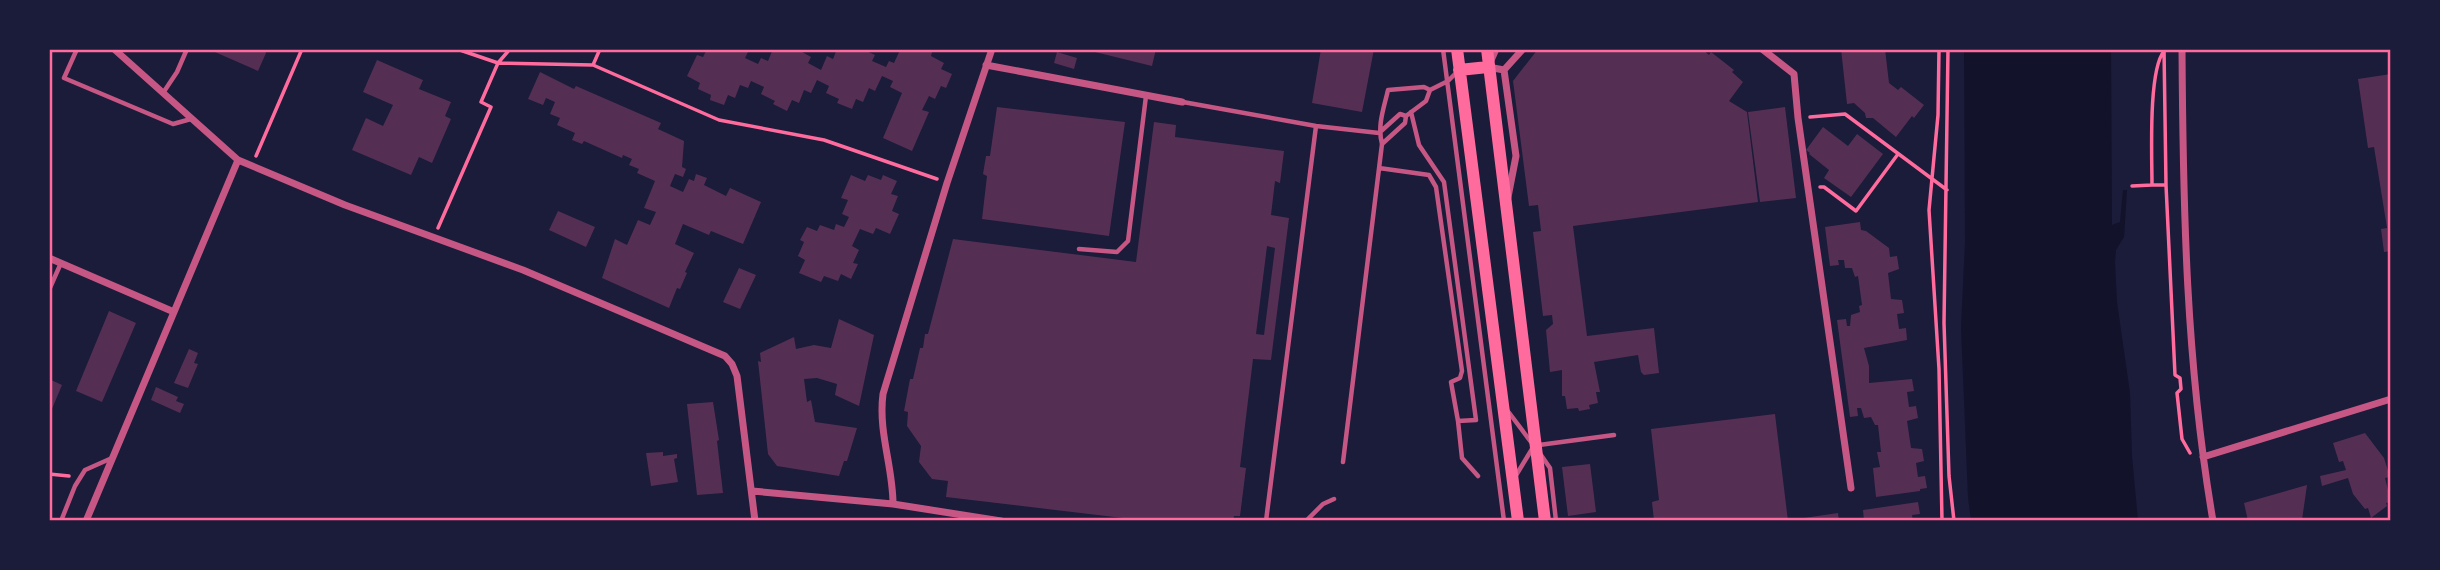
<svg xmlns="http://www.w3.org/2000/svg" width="2440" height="570" viewBox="0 0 2440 570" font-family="'DejaVu Sans',sans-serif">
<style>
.water{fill:#12122b}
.building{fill:#542f53;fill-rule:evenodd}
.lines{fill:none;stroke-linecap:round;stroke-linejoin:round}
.path{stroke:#ff6b9d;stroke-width:3.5}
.service{stroke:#c65784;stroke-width:4.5}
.minor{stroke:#c65784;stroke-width:7}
.primary{stroke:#ff6b9d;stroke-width:12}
.neatline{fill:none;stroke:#ff6b9d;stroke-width:2.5}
</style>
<rect width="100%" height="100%" fill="#1b1b3a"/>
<path class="water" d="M1964,49h147l1,176 8,-3 3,-32h4l-3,47 -8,13 -1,12 2,40 13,91 2,63 6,65h-167l-3,-24 -7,-169 4,-86z"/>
<path class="building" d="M208,49h56l2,4 -8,18z
M707,49h34l7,3 -3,6 13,6 3,-6 7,3 5,-12 8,2v-2h16l14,8 -3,6 13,7 6,-14 6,3 4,-10h25l13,6 -3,6 14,6 3,-6 5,2 6,-13 6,2 1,-3h26l-2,7 13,7 -3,6 11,5 -6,14 -5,-2 -6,13 -6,-3 -7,14 7,2 -17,39 -29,-13 19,-45 -12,-6 3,-6 -11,-5 -7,15 -6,-3 -6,14 -7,-3 -4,10 -15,-6 2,-4 -13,-6 3,-7 -12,-6 -6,13 -7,-3 -5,13 -7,-3 -5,11 -14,-7 2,-3 -14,-7 3,-7 -13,-6 -3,7 -8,-3 -5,13 -7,-3 -4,10 -14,-5 1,-5 -13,-6 2,-6 -13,-7 10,-21 6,2z
M1096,49h60l-4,17 -57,-14z
M1321,49h53l-12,63 -50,-9z
M1538,49h164l7,6 2,-3 23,18 -2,2 11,10 -14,19 18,11 11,90 -185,24 14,110 67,-8 5,45 -15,2 -3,-3 -3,-17 -44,7 6,30h-4l2,11 -9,2 1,4 -11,2 -1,-3 -11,1 -2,-13h-3v-26l-12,2 -4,-42 7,-6 -1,-9 -9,1 -10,-84 8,-1 -3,-26 -9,1 -16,-125z
M1841,49h44l4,34 9,7 3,-3 23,18 -10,13 -2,-2 -16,21 -23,-19h-7l-1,-5 -11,-10 -7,1z
M1057,52l20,6 -3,11 -20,-6z
M377,60l46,20 -4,9 32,13 -6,14 6,3 -19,44 -13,-6 -8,18 -59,-25 14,-32 17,8 10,-21 -30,-13z
M540,72l34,17 2,-3 85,37 -3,6 26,12 -2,26 4,2 -3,8 -8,-3 -5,12 13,6 6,-13 5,2 2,-7 11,4 -3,7 22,11 4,-8 31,14 -18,42 -32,-13 -2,4 -26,-11 -8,20 19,9 -9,19 2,1 -7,16 -3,-1 -8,20 -67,-30 13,-39 12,6 11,-25 12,5 6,-13 -12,-4 11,-27 -18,-8 2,-4 -10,-4 3,-6 -9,-4 -1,3 -38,-17 -2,3 -10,-4 3,-7 -18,-8 3,-7 -10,-4 5,-12 -9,-4 -3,7 -15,-6z
M2391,74v177l-7,1 -3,-23 6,-1 -13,-81 -6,1 -10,-69z
M997,107l128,15 -16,114 -127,-17 5,-43 -4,-2 3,-18h4z
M1785,107l11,91 -36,4 -12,-90z
M1154,122l22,3 -1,12 109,14 -4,32 -5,-2 -4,34 18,3 -18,142 -18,-1 -13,108 6,1 -6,48h-6l-1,5h-85l-202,-24 2,-16 -16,-2 -13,-17 2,-16 -14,-20 1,-14 -4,-1 6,-32h3l7,-31h3l2,-14h3l25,-95 183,23zM1267,246l8,2 -11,87 -8,-1z
M1823,127l25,19 9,-12 26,20 -32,43 -27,-19 5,-8 -20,-16 1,-1 -4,-3z
M851,175l14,6 3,-6 13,5 2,-5 14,6 -6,13 7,2 -6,15 7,3 -9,20 -14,-6 -3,6 -13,-5 -8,17 7,4 -6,13 5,1 -7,15 -10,-5 -3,7 -14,-5 -3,6 -22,-9 6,-13 -7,-4 6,-14 -4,-2 7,-13 10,4 3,-6 14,5 2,-6 8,3 5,-10 -7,-3 6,-14 -7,-2z
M558,211l37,16 -9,20 -37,-17z
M1860,222l1,8 5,1 23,17 1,9 7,-1 2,13 -11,4 3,26 11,1 2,13 -7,1 2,15 7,-1 1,12 -43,8 5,18v17l43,-4 2,12 -7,1 2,15 7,-1 2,12 -11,3 4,27 11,1 2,12 -8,2 2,14 7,-1 2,12 -7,1v2l-44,6 -3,-29 7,-1 -3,-15h4l-3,-27h-3l-4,-8 -7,1 -3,-10h-4l1,8 -8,1 -13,-97 9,-1 1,7h3l1,-11 9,-3 -1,-6 3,-1 -4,-29 -3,1 -3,-9h-7l-1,-8h-6l1,5 -9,1 -5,-39z
M739,268l17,7 -16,34 -17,-7z
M109,311l27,12 -34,79 -26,-11z
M839,319l35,16 -15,71 -24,-11 2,-11 -20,-6 -13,1 3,23 4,-2 4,22 42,6 -10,33h-3l-5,15 -62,-10 -9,-12 -10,-93 3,1 -1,-9 34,-16 2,12 18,-4 17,3z
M189,349l9,4 -4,10 4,1 -10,24 -14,-5z
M49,379l13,6 -13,31z
M156,387l22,10 -2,4 8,3 -4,9 -29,-13z
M713,402l6,38 -2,1 6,52 -26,2 -10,-91z
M1775,414l13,107h-134l-2,-19 7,-2 -8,-71z
M2365,433l19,25 6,19 -5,1 6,24 -5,1 1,3 -16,12 -3,-10 -3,1 -12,-15 -5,-16 -26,8 -2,-10 26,-6 -3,-9 -4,1 -6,-19z
M663,452v4l14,-2v4l-3,1 4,23 -27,4 -5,-33z
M1590,464l6,48 -28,4 -6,-49z
M2307,485l-5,35 -54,1 -4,-18z
M1918,502l2,12 -8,1 1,6h-49l-1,-11z
M1838,513l1,8h-42v-2z"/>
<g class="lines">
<path class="path" d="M457,49l41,14 95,2 126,55 105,20 113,39
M1939,49l-1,66 -9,95 10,159 3,152
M1948,49l-4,274 5,153 5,45
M2164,49l2,136 9,190 5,3 1,11 -4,4 5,46 8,14
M593,65l7,-16
M1810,117l35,-3 102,76
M256,156l46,-107
M2152,185h14
M2132,186l20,-1c0,-28 -4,-114 12,-134
M1820,187h4l32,24 42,-57
M438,228l53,-121 -10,-5 17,-39 12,-14
M49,474l20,2"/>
<path class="service" d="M77,49l-13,29 109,46 18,-5
M1443,49l61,472
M163,93l14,-21 10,-23
M1183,102l133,24 63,7 21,-19 6,2
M1411,112l8,33 25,37 32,238 -18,1 4,37 16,18
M1382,144l23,-21 1,-7 20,-15 4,-11 18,-9 9,-9
M1379,168l50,7 7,12 26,184 -2,7 -9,4 7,39
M1079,249l38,3 11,-11 18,-145
M49,290l12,-27
M1507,410l24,32
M1539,445l75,-10
M1541,455l9,13 6,53
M1343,462l39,-318c-5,-19 2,-36 6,-54l36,-3 6,3
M1515,477l17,-28
M61,521l14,-35 10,-16 27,-12
M1266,521l50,-395
M1306,521l17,-17 11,-5"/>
<path class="minor" d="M114,49l124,111 107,45 178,65 202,86 7,8 5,12 18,145
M1496,49l-8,18 16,3
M1762,49l32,25 4,44 53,370
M2182,49c1,159 4,314 31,472
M986,65l196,37
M1504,70l12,86 -8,41
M1504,70l19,-21
M49,258l125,54
M2203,457l188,-58
M752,491l141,13 108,17
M893,504c0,-37 -15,-72 -10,-110l64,-211 45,-134
M86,521l152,-361"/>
<path class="primary" d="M1457,49l61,472
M1487,49l58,472
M1459,70l29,-3"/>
</g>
<rect width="2440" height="570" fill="none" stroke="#1b1b3a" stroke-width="102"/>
<rect x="51" y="51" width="2338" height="468" class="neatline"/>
</svg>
